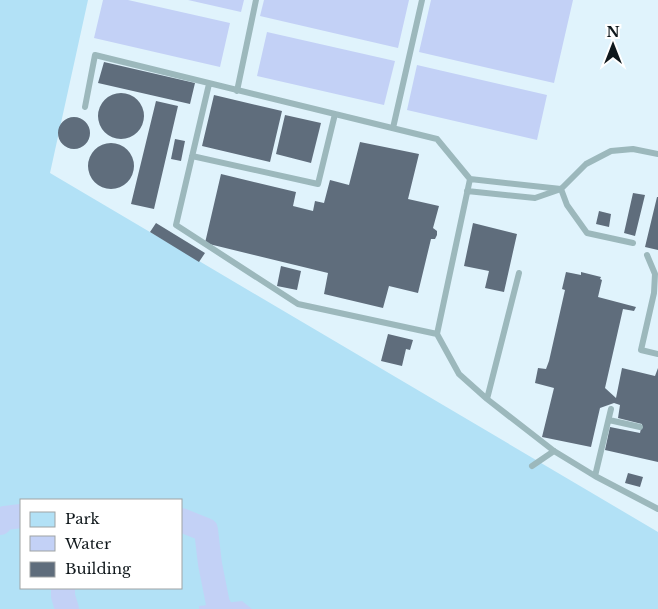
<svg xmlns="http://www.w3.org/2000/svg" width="658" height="609" viewBox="0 0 658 609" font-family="'Libre Baskerville',serif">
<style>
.green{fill:#b2e1f6;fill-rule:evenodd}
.water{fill:#c3d1f6}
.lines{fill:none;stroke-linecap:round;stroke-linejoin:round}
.river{stroke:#c3d1f6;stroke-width:24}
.building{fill:#5f6d7c}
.service{stroke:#9cb8bc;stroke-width:6}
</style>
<rect width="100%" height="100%" fill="#e0f3fc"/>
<path class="green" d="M0,0h88l-38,173 608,359v77h-658zM21,500h160v88h-160z"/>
<path class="water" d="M103,0h25l102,23 -10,44 -126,-29z
M188,0h56l-3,12z
M264,0h145l-11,48 -138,-32z
M431,0h142l-19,83 -135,-31z
M267,32l128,29 -11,44 -127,-29z
M417,65l130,30 -10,45 -130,-30z
M242,601l10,8h-53v-3z"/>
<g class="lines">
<path class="river" d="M181,520l25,10 4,34 8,40 3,5
M0,523l5,-5 16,-2
M63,588v8l4,13"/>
</g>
<path class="building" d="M104,62l91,21 -5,21 -92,-21z
M98 116a23 23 0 1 1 46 0a23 23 0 1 1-46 0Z
M214,95l68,16 -12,51 -68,-16z
M156,101l22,5 -24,103 -23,-5z
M285,115l36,8 -10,40 -35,-9z
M58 133a16 16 0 1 1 32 0a16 16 0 1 1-32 0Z
M175,139l10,2 -4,20 -10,-2z
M360,142l59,12 -11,45 31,7 -6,22 4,3v4l-2,4h-4l-13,54 -29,-7 -6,22 -59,-14 4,-21 -123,-30 16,-69 75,18 -3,14 20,5 2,-10 9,2 6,-23 19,5z
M88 166a23 23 0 1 1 46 0a23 23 0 1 1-46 0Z
M633,193l12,2 -10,41 -11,-3z
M657,197h1v53l-13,-3z
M599,211l12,3 -2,13 -13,-3z
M156,223l49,30 -6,9 -49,-30z
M473,223l44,11 -13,58 -19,-4 4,-17 -25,-5z
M281,266l20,5 -4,19 -20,-4z
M566,272l15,3v-3l20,5 -1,2 2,1 -4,17 38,10 -2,4 -11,-2 -18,79 11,10 6,-30 33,8 3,-8v94l-53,-12 5,-23 30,6 2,-9 -24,-6 2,-13 -6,-2 -14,5 -9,39 -49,-10 12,-49 -19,-5 3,-15 8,1 3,-8 16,-71 -3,-1z
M388,334l25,6 -3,10 -4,-1 -4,17 -21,-5z
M628,473l15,4 -3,10 -15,-4z"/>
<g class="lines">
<path class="service" d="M237,91l19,-91
M85,107l10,-52 342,84 33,40 -33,155 -139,-30 -122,-79 33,-141
M393,128l29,-128
M192,156l126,28 17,-70
M470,179l91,10 6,16 20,28 46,10
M467,191l68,7 26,-9 25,-25 25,-13 22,-2 25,5
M647,255l8,19 -1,19 -13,57 17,4
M437,334l22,40 28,25 67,52 41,25 63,33
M487,399l32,-126
M609,420l31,7
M532,466l22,-15
M595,476l16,-67"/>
</g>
<rect x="20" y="499" width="162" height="90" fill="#ffffff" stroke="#9fa3a4"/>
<rect x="30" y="512" width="25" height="15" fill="#b2e1f6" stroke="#9fa3a4"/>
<text x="65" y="524" font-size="15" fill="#10181c">Park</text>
<rect x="30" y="536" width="25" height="15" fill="#c3d1f6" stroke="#9fa3a4"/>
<text x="65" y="549" font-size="15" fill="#10181c">Water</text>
<rect x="30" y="562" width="25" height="15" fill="#5f6d7c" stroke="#9fa3a4"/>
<text x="65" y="574" font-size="15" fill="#10181c">Building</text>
<g transform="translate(613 45)" stroke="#ffffff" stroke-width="4" paint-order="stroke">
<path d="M0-4L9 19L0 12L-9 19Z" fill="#10181c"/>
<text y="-8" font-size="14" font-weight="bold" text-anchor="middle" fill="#10181c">N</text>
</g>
</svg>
